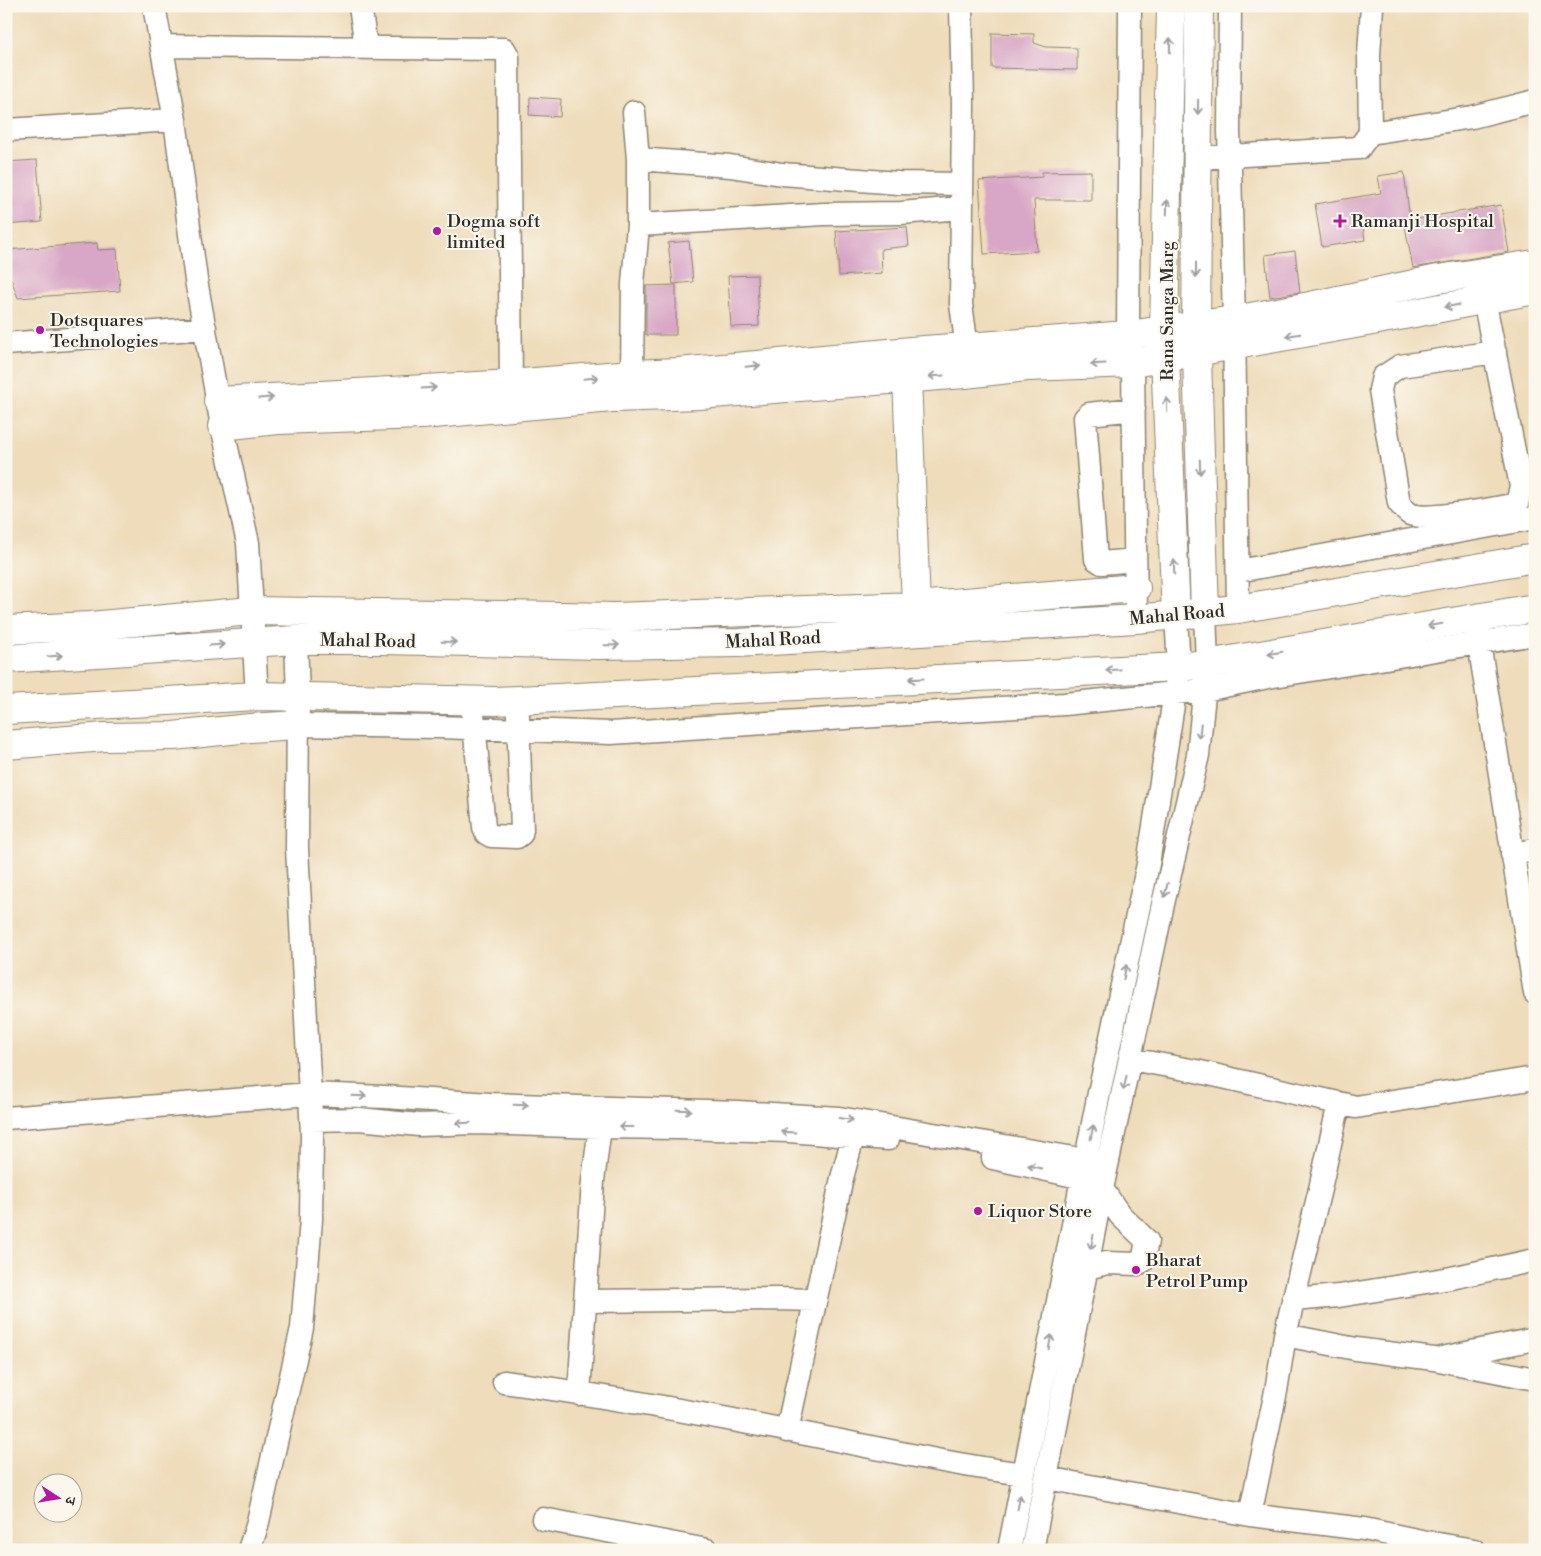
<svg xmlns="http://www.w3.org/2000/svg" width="1541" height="1556" viewBox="0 0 1541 1556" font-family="'Libre Bodoni','Noto Serif Devanagari',serif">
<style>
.building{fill:#d8a6c6}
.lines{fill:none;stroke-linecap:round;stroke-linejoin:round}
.minor-casing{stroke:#8c8472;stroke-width:25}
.major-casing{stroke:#8c8472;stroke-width:30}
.minor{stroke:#fff;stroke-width:22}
.major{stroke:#fff;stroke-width:28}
.oneway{stroke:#a0a0a0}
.poi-dot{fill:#b5179e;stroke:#fbf7ec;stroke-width:2}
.labels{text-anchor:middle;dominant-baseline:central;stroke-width:4;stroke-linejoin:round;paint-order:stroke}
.poi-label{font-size:18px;fill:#2b2b2b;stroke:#fbf7ec;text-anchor:start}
.street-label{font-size:18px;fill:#2b2b2b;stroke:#fbf7ec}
</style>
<rect width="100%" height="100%" fill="#fbf7ec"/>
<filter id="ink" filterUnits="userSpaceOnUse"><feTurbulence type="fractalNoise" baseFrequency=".02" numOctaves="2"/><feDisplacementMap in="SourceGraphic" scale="10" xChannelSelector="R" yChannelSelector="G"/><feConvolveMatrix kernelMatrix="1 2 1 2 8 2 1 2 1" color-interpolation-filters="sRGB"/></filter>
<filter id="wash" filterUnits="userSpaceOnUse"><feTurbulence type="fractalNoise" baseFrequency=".0096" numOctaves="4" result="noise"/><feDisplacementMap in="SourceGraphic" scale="20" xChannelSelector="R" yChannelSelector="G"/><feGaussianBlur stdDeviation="1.12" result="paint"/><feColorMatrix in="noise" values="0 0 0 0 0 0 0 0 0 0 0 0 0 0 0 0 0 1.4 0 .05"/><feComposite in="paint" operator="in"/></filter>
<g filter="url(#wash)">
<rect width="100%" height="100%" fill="#eedcba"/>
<g id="blocks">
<path class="building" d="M992,33l42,1v9l12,4 31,1v22l-85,-2z
M530,97l31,2 -1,18 -31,-2z
M37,160l5,62 -36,3v-63z
M1091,171v29h-57l3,51 -53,3 -5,-73 63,-4v-5z
M1404,172l6,48 -47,7 2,13 -43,7 -7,-43 66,-11 -3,-17z
M1501,205l8,47 -96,16 -9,-47z
M907,227l2,19 -28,3 1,24 -43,3 -3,-45z
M689,241l4,41 -20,2 -5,-41z
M97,243l1,7 19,-1 3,42 -102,7 -12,-33v-15z
M1295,251l5,41 -30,5 -5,-42z
M757,275l2,51 -28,1 -3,-51z
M676,285v50h-30v-49z"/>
</g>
</g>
<g filter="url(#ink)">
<use href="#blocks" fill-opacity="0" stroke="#8c8472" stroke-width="1"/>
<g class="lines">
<g class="minor-casing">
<path id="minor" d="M154,6l21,114 21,160 26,146 26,117 9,153
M360,6l6,40
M961,6l2,98 -2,200 6,44
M1130,6l-2,329 5,28 3,256
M1230,6l-1,124 5,190 4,289
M162,46l342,3 4,7 3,328
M634,112l4,47
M6,130l169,-10
M1370,133l-1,-78 3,-49
M1197,158l162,-10 11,-15 102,-16 63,-16
M638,225v-66l92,7 52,8 116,9 63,1
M1484,299l37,187 -4,18c-19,4 -91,18 -107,10 -4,-2 -8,-8 -11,-11l-19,-113 3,-13 17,-11 95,-14
M6,344l199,-16
M632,374l1,-90 5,-59 186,-11 77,-1 60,-5
M1134,409l-45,5 -4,4 11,141 6,4 33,-3
M1238,571l297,-53
M1478,629l1,14 56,350
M473,714l11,113 2,6 5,3 26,1 4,-3 1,-5 -4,-113
M297,725l141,2 173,6 453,-29 141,-14 63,-13 267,-43
M1512,854l23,-4
M1130,1059l66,12 160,36 179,-29
M6,1118l304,-24 75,3 105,7 248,8 101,6 247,42
M311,1120l48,-1 60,6 57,-2 124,4 77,1 112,3 99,8
M993,1158l90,20
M1087,1268l20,-5 30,1 6,-3 4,-20 -27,-26 -18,-26
M1293,1300l46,-4 112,-18 84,-18
M586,1301l191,-2 38,1
M1285,1335l71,14 78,10 101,20
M1442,1358l93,-19
M504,1382c89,12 178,28 266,45 85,16 169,36 254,47
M579,1394l14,-213 7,-54
M787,1431l55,-253 11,-41
M1046,1478l204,37 26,-124 9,-56 35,-146 19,-86
M1250,1515l114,14 62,13 48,8
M543,1519l164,31
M249,1550l8,-24 45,-198 9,-108 1,-86 -15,-286 1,-152 -2,-56
M1009,1550l89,-452 50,-234 31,-197 -3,-51
M1032,1550l70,-361 61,-285 35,-149 9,-91 -2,-51"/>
</g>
<g class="major-casing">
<path id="major" d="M1171,6l-7,325 12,285
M1199,6l-3,319 9,288
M218,401l293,-17 121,-10 46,-2 233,-21 217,-16 106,-15 76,-14 128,-27 97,-15
M222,426l56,-6 144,-5 190,-17 88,-3 265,-21 62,-7 106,-4 245,-43 157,-30
M916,606l220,-18
M6,630l84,-4 161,-15 365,6 300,-11 -9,-228
M6,659l290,-19h86l215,5 141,-2 398,-24 102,-10 297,-51
M6,710l251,-14 238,5 684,-34 28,-3 328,-56
M6,745l99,-8 68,-1 77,-8 47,-3"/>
</g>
<use href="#minor" class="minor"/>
<use href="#major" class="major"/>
</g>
<defs><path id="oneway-shaft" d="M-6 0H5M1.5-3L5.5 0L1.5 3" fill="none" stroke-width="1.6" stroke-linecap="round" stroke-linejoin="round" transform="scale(1.25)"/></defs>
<g class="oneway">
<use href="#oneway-shaft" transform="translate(1170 45) rotate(-89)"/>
<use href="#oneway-shaft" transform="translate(1198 107) rotate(91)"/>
<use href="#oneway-shaft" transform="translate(1167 207) rotate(-89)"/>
<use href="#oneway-shaft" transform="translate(1196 270) rotate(90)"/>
<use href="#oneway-shaft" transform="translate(1452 306) rotate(169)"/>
<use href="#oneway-shaft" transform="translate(1293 335) rotate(170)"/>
<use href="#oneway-shaft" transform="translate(1098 364) rotate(177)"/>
<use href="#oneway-shaft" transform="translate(753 366) rotate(-6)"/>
<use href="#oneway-shaft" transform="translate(936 376) rotate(176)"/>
<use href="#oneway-shaft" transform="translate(591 378) rotate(-5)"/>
<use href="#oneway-shaft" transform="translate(429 388) rotate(-4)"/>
<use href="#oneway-shaft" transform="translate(266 398) rotate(-4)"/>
<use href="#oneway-shaft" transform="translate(1167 405) rotate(-92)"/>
<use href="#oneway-shaft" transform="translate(1200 467) rotate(88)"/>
<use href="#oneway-shaft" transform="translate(1174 567) rotate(-92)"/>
<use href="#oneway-shaft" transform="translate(1435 625) rotate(170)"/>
<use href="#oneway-shaft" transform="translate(449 642) rotate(1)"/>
<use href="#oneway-shaft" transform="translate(217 645) rotate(-4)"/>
<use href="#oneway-shaft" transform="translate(612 645) rotate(-1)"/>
<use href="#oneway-shaft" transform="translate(1275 653) rotate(170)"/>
<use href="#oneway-shaft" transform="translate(55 656) rotate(-4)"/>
<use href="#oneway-shaft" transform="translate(1113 670) rotate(177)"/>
<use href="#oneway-shaft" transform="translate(916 679) rotate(177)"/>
<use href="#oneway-shaft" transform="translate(1200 731) rotate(96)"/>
<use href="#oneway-shaft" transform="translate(1166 890) rotate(103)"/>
<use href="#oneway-shaft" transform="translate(1125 972) rotate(-78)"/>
<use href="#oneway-shaft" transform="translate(1125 1083) rotate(102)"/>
<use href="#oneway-shaft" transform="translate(359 1096) rotate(2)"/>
<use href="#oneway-shaft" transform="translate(521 1105) rotate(2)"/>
<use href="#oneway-shaft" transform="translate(684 1110) rotate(2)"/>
<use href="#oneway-shaft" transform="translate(846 1119) rotate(8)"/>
<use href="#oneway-shaft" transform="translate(463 1123) rotate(178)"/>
<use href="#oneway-shaft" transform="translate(626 1127) rotate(-180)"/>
<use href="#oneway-shaft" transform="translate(788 1132) rotate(-177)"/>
<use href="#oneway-shaft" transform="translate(1092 1132) rotate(-79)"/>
<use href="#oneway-shaft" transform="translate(1035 1167) rotate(-167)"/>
<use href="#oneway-shaft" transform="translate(1092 1242) rotate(101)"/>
<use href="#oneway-shaft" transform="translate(1050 1342) rotate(-79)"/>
<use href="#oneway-shaft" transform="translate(1019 1502) rotate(-79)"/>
</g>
</g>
<g class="poi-dot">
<path d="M1337.5 213.5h5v5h5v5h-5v5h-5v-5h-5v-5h5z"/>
<circle cx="437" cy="231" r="5"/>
<circle cx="40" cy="330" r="5"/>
<circle cx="978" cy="1211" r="5"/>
<circle cx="1136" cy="1270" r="5"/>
</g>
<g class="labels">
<g class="poi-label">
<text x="447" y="221">Dogma soft<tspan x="447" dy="21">limited</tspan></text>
<text x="1351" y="221">Ramanji Hospital</text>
<text x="50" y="320">Dotsquares<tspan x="50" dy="21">Technologies</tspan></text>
<text x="988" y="1211">Liquor Store</text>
<text x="1146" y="1260">Bharat<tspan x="1146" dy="21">Petrol Pump</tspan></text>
</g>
<g class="street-label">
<text transform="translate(1167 311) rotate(-90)">Rana Sanga Marg</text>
<text transform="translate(1177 615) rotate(-5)">Mahal Road</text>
<text transform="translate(773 640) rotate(-3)">Mahal Road</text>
<text transform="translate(368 641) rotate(1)">Mahal Road</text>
</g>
</g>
<rect width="1541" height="1556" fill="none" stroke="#fbf7ec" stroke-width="25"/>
<g transform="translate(58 1498) rotate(102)"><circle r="24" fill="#fbf7ec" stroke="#a8a59f"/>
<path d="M0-4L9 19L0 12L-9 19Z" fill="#b5179e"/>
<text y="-8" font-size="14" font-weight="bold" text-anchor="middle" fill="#2b2b2b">उ</text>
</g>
</svg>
